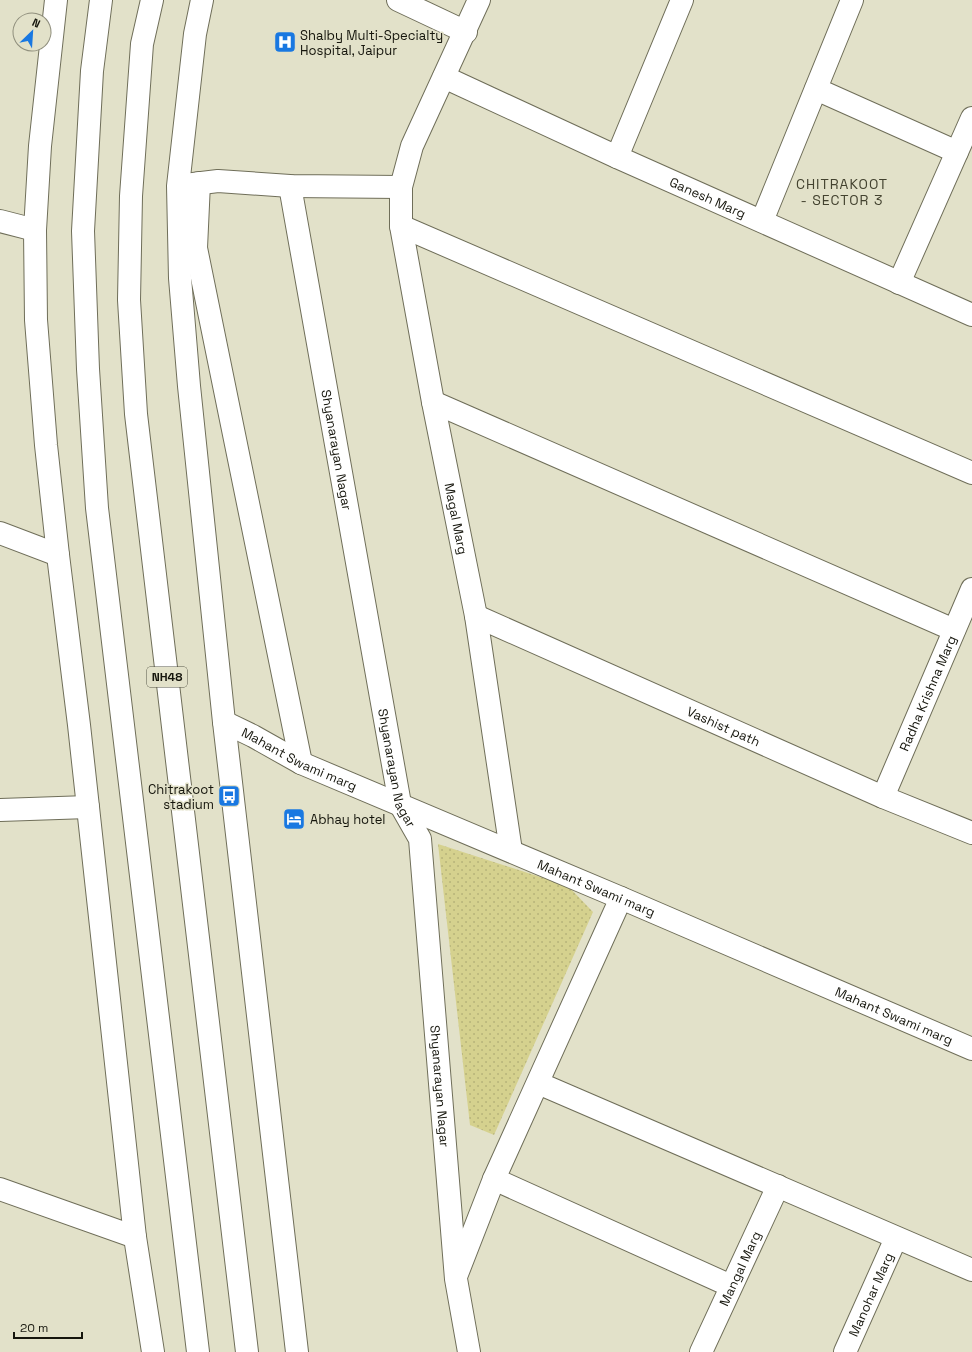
<svg xmlns="http://www.w3.org/2000/svg" width="972" height="1352" viewBox="0 0 972 1352" font-family="'Space Grotesk',sans-serif">
<style>
.park{fill:url(#park-dots)}
.lines{fill:none;stroke-linecap:round;stroke-linejoin:round}
.street-casing{stroke:#6f6e59;stroke-width:24}
.secondary-casing{stroke:#6f6e59;stroke-width:24}
.highway-casing{stroke:#6f6e59;stroke-width:24}
.street{stroke:#fff;stroke-width:22}
.secondary{stroke:#fff;stroke-width:22}
.highway{stroke:#fff;stroke-width:22}
.labels{text-anchor:middle;dominant-baseline:central;stroke-width:3;stroke-linejoin:round;paint-order:stroke}
.shield{fill:#e2e1c9;stroke:#525245;stroke-width:1}
.shield-label{font-size:12px;font-weight:bold;fill:#15150c}
.poi-label{font-size:13px;fill:#15150c;stroke:#e2e1c9;text-anchor:start}
.street-label{font-size:13px;fill:#15150c;stroke:#e2e1c9}
.neighbourhood-label{font-size:14px;letter-spacing:1px;fill:#43422f;stroke:#e2e1c9}
</style>
<defs>
<pattern id="park-dots" width="8" height="8" patternUnits="userSpaceOnUse"><rect width="8" height="8" fill="#d5d18e"/><path d="M2 2h.1M6 6h.1" fill="none" stroke="#b6b379" stroke-width="1.8" stroke-linecap="round"/></pattern>
</defs>
<rect width="100%" height="100%" fill="#e2e1c9"/>
<path class="park" d="M438,844l130,42 25,26 -99,223 -24,-10z"/>
<g class="lines">
<g class="street-casing">
<g id="street">
<path d="M398,0l68,32"/>
<path id="s1" d="M479,0l-67,146 -11,41v39l32,176 43,214 35,235"/>
<path id="s2" d="M444,77l173,80 355,158"/>
<path d="M816,89l141,63"/>
<path d="M617,157l65,-157"/>
<path d="M199,183l-3,65 105,515"/>
<path d="M185,185l33,-4 72,5 111,1"/>
<path id="s3" d="M290,186l110,618 20,35 36,440 13,73"/>
<path d="M0,221l35,9"/>
<path d="M762,221l90,-221"/>
<path d="M401,226l571,247"/>
<path d="M899,283l73,-165"/>
<path d="M433,402l521,228"/>
<path d="M0,533l58,22"/>
<path id="s4" d="M476,616l407,181 89,36"/>
<path id="s5" d="M883,797l89,-208"/>
<path d="M0,810l88,-3"/>
<path d="M538,1083l434,187"/>
<path d="M494,1179l237,107"/>
<path d="M0,1189l135,48"/>
<path d="M457,1274l37,-95 127,-281"/>
<path id="s6" d="M701,1352l77,-166"/>
<path id="s7" d="M845,1352l51,-114"/>
</g>
</g>
<g class="secondary-casing">
<g id="secondary">
<path d="M56,0l-16,146 -5,84 1,90 10,125 12,110 21,170 56,512 18,115"/>
<path d="M202,0l-7,34 -17,152 2,92 9,108 35,336 73,630"/>
<path id="s8" d="M224,722l29,14 48,27 320,135 351,151"/>
</g>
</g>
<g class="highway-casing">
<path id="highway" d="M101,0l-9,71 -9,160 5,138 9,139 101,844
M152,0l-10,44 -11,152 -2,104 7,114 111,938"/>
</g>
<use href="#street" class="street"/>
<use href="#secondary" class="secondary"/>
<use href="#highway" class="highway"/>
</g>
<defs>
<g id="hospital-square" transform="scale(1.15)"><rect x="-9" y="-9" width="18" height="18" rx="4" fill="#1978e1" stroke="#e2e1c9"/><path d="M-5-5h3v3.5h4V-5h3V5h-3V1.5h-4V5h-3Z" fill="#fff"/></g>
<g id="bus-square" transform="scale(1.15)"><rect x="-9" y="-9" width="18" height="18" rx="4" fill="#1978e1" stroke="#e2e1c9"/><path d="M-5-6H5V4H4V6H2V4H-2V6H-4V4H-5ZM-3.5-4V0h7V-4ZM-3.5 1.2v1.5H-2V1.2ZM2 1.2v1.5H3.5V1.2Z" fill="#fff"/></g>
<g id="hotel-square" transform="scale(1.15)"><rect x="-9" y="-9" width="18" height="18" rx="4" fill="#1978e1" stroke="#e2e1c9"/><path d="M-6-4.5h1.5V1H6V5H4.5V3h-9V5H-6ZM-4 0a1.8 1.8 0 1 1 3.6 0ZM.5 0V-2.5h3Q6-2.5 6 0Z" fill="#fff"/></g>
</defs>
<g fill-rule="evenodd">
<use href="#hospital-square" x="285" y="42"/>
<use href="#bus-square" x="229" y="796"/>
<use href="#hotel-square" x="294" y="819"/>
</g>
<g class="labels">
<rect class="shield" x="147" y="667" width="40" height="20" rx="3"/>
<g class="shield-label">
<text x="167" y="677">NH48</text>
</g>
<g class="poi-label">
<text x="300" y="35">Shalby Multi-Specialty<tspan x="300" dy="15">Hospital, Jaipur</tspan></text>
<text x="214" y="789" text-anchor="end">Chitrakoot<tspan x="214" dy="15">stadium</tspan></text>
<text x="310" y="819">Abhay hotel</text>
</g>
<g class="street-label">
<text stroke="none"><textPath href="#s2" startOffset="290">Ganesh Marg</textPath></text>
<text stroke="none"><textPath href="#s3" startOffset="268">Shyanarayan Nagar</textPath></text>
<text stroke="none"><textPath href="#s1" startOffset="540">Magal Marg</textPath></text>
<text stroke="none"><textPath href="#s5" startOffset="113">Radha Krishna Marg</textPath></text>
<text stroke="none"><textPath href="#s4" startOffset="271">Vashist path</textPath></text>
<text stroke="none"><textPath href="#s8" startOffset="84">Mahant Swami marg</textPath></text>
<text stroke="none"><textPath href="#s3" startOffset="592">Shyanarayan Nagar</textPath></text>
<text stroke="none"><textPath href="#s8" startOffset="408">Mahant Swami marg</textPath></text>
<text stroke="none"><textPath href="#s8" startOffset="732">Mahant Swami marg</textPath></text>
<text stroke="none"><textPath href="#s3" startOffset="916">Shyanarayan Nagar</textPath></text>
<text stroke="none"><textPath href="#s6" startOffset="92">Mangal Marg</textPath></text>
<text stroke="none"><textPath href="#s7" startOffset="63">Manohar Marg</textPath></text>
</g>
<g class="neighbourhood-label">
<text x="842" y="184">CHITRAKOOT<tspan x="842" dy="16">- SECTOR 3</tspan></text>
</g>
</g>
<g transform="translate(32 32) rotate(25)"><circle r="19" fill="#e2e1c9" stroke="#908f7d"/>
<path d="M0-3L7 15L0 10L-7 15Z" fill="#1978e1"/>
<text y="-6" font-size="11" font-weight="bold" text-anchor="middle" fill="#15150c">N</text>
</g>
<path d="M14 1332v6h68v-6" fill="none" stroke="#15150c" stroke-width="2"/>
<text x="20" y="1332" font-size="12" fill="#15150c" stroke="#e2e1c9" stroke-width="3" paint-order="stroke">20 m</text>
</svg>
